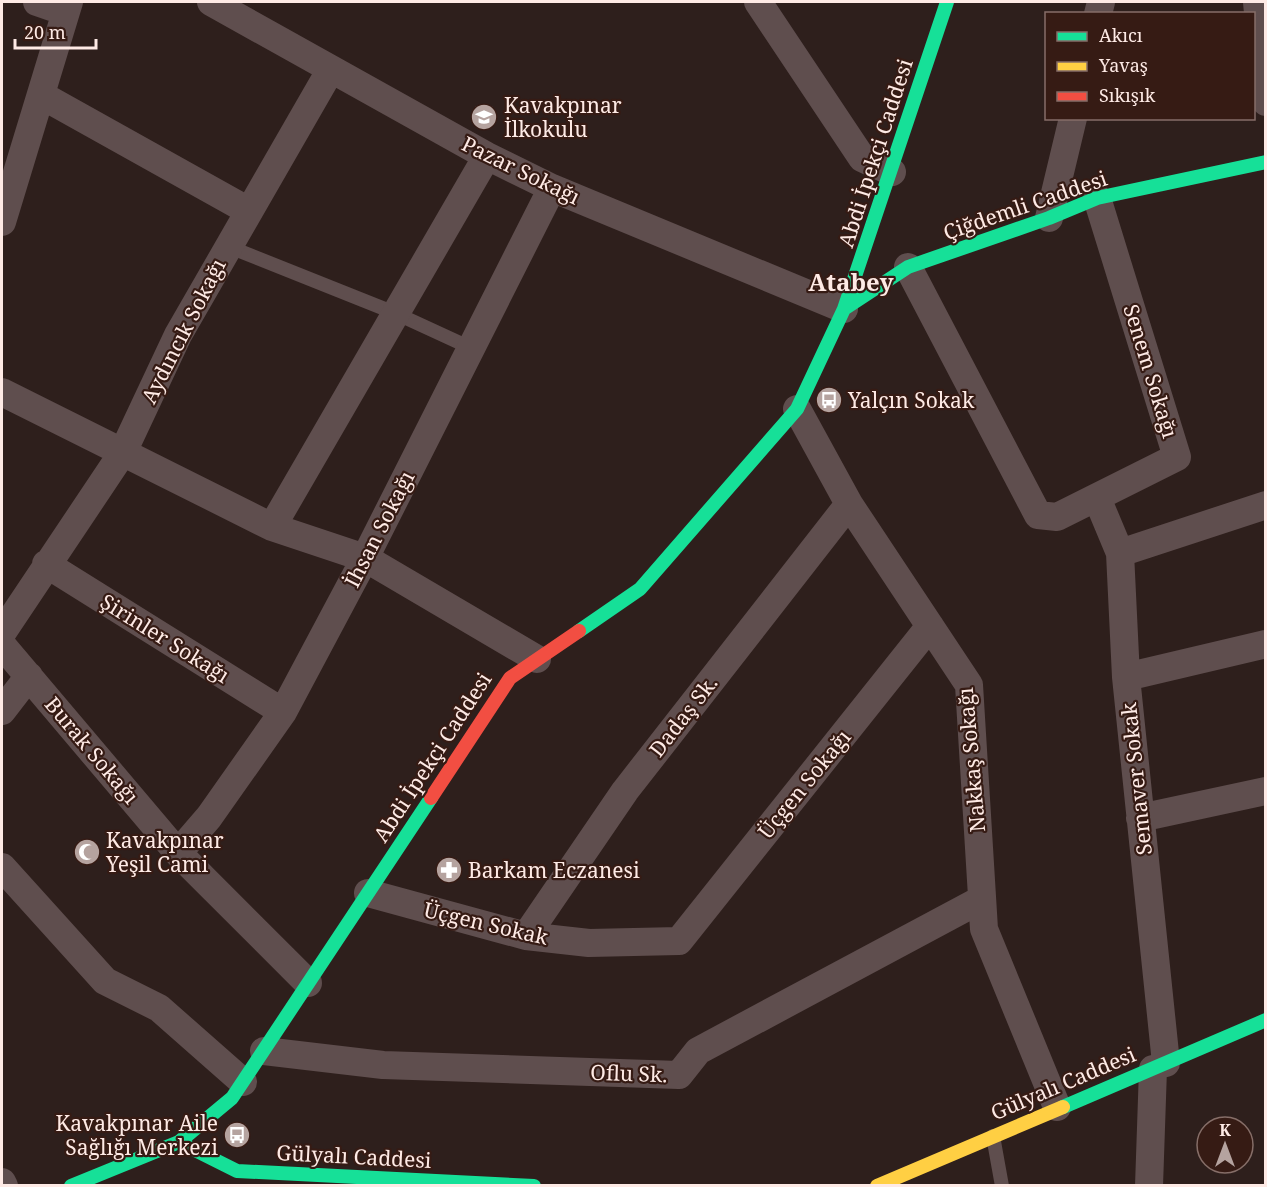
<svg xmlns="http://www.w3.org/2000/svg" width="1267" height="1187" viewBox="0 0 1267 1187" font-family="'Noto Serif',serif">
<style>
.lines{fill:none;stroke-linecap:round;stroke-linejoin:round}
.lane{stroke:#5f4e4e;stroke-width:14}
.street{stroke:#5f4e4e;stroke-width:28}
.fast{stroke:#16e098;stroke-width:14}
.slow{stroke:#ffcf43;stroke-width:14}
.jam{stroke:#f24e42;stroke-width:14}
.labels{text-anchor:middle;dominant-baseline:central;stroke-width:4.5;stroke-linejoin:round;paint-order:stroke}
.poi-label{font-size:21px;fill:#feeae5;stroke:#361b14;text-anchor:start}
.street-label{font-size:21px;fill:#feeae5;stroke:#361b14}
.quarter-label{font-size:24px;font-weight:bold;fill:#feeae5;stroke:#361b14}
</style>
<rect width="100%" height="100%" fill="#2e1f1c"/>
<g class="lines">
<path class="lane" d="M227,246l168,67 76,35
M993,1136l9,50"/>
<path class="street" d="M37,2l29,10
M211,2l276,154 65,32 292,121
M758,2l104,156 30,14
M1257,2l9,100
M1098,14l3,-12
M41,95l206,115
M1049,218l24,-100
M2,222l67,-220
M908,267l130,248 19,2 120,-60 -80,-259
M2,392l270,135 93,31 172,101
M797,409l52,95 120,181 15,244 73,178
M1097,498l23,55 6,124 40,386
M272,527l215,-371
M1120,553l146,-48
M46,564l237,148
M2,633l121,-181 55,-117 153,-266
M2,645l176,208 130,130
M1126,677l140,-33
M2,711l27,-35
M1140,818l126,-27
M178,853l31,-36 74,-105 82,-154 187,-370
M2,867l103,114 54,27 84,74
M368,893l158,43 63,7 90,-2 251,-315
M526,936l99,-145 224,-287
M264,1051l119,14 296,10 19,-24 284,-152
M2,1182l2,4
M1149,1186l4,-117"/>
<path class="fast" d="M844,309l64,-42 141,-49 48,-20 169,-36
M579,631l61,-42 157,-180 47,-100 103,-307
M1063,1107l203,-87
M179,1142l58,29 297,15
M71,1186l108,-44 53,-44 199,-300"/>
<path class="slow" d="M877,1186l186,-79"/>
<path class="jam" d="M431,798l79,-120 69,-47"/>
</g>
<defs>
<g id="school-disc" transform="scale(1.35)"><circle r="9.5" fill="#b5a39f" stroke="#361b14"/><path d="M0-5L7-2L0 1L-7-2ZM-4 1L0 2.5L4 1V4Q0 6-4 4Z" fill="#fff"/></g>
<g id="bus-disc" transform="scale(1.35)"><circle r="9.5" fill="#b5a39f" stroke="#361b14"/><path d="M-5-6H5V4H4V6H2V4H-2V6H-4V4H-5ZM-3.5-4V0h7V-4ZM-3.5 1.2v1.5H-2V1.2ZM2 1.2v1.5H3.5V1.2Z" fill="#fff"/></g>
<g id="mosque-disc" transform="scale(1.35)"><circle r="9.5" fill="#b5a39f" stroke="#361b14"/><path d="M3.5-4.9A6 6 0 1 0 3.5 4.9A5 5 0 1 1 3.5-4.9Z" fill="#fff"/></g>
<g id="pharmacy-disc" transform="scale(1.35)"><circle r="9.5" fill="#b5a39f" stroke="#361b14"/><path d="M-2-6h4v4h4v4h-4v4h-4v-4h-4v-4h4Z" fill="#fff"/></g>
</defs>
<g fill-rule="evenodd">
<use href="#school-disc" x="484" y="117"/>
<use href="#bus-disc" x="829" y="400"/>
<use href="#mosque-disc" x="87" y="852"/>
<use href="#pharmacy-disc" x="449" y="870"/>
<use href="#bus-disc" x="237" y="1135"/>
</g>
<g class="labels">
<g class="poi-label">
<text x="504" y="105">Kavakpınar<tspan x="504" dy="24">İlkokulu</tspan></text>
<text x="848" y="400">Yalçın Sokak</text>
<text x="106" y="840">Kavakpınar<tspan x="106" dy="24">Yeşil Cami</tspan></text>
<text x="468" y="870">Barkam Eczanesi</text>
<text x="218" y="1123" text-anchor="end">Kavakpınar Aile<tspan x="218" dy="24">Sağlığı Merkezi</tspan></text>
</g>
<g class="street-label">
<text transform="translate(875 153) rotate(-72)">Abdi İpekçi Caddesi</text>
<text transform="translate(521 170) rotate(26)">Pazar Sokağı</text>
<text transform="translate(1025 205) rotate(-19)">Çiğdemli Caddesi</text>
<text transform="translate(183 331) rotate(-63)">Aydıncık Sokağı</text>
<text transform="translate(1151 371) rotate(73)">Senem Sokağı</text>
<text transform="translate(379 529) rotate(-63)">İhsan Sokağı</text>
<text transform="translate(165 638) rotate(32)">Şirinler Sokağı</text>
<text transform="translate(683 716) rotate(-52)">Dadaş Sk.</text>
<text transform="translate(92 750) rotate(50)">Burak Sokağı</text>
<text transform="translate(432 757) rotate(-57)">Abdi İpekçi Caddesi</text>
<text transform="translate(971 760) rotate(-95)">Nakkaş Sokağı</text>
<text transform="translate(1136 779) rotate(-96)">Semaver Sokak</text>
<text transform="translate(804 784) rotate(-51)">Üçgen Sokağı</text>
<text transform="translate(486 923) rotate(13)">Üçgen Sokak</text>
<text transform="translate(629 1073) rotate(2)">Oflu Sk.</text>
<text transform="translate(1063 1083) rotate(-23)">Gülyalı Caddesi</text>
<text transform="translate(354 1156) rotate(3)">Gülyalı Caddesi</text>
</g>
<g class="quarter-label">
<text x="851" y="281">Atabey</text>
</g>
</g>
<rect width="1267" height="1187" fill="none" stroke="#feeae5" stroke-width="6"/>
<rect x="1045" y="12" width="210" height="108" fill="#361b14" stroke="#866e68" stroke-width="1.5"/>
<rect x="1057" y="32" width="30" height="9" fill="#16e098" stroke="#866e68" stroke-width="1.5"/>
<text x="1099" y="42" font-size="18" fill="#feeae5">Akıcı</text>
<rect x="1057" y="62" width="30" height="9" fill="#ffcf43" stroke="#866e68" stroke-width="1.5"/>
<text x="1099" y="72" font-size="18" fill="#feeae5">Yavaş</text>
<rect x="1057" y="92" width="30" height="9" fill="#f24e42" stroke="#866e68" stroke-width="1.5"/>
<text x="1099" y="102" font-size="18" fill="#feeae5">Sıkışık</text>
<g transform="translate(1225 1145)"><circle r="28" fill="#361b14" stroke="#866e68" stroke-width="1.5"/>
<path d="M0-4.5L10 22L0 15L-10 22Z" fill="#b5a39f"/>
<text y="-9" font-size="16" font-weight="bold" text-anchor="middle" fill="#feeae5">K</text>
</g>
<path d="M15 39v9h81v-9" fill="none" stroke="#feeae5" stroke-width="3"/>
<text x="24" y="39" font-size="18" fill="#feeae5" stroke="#361b14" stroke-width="4.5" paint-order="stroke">20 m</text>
</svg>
